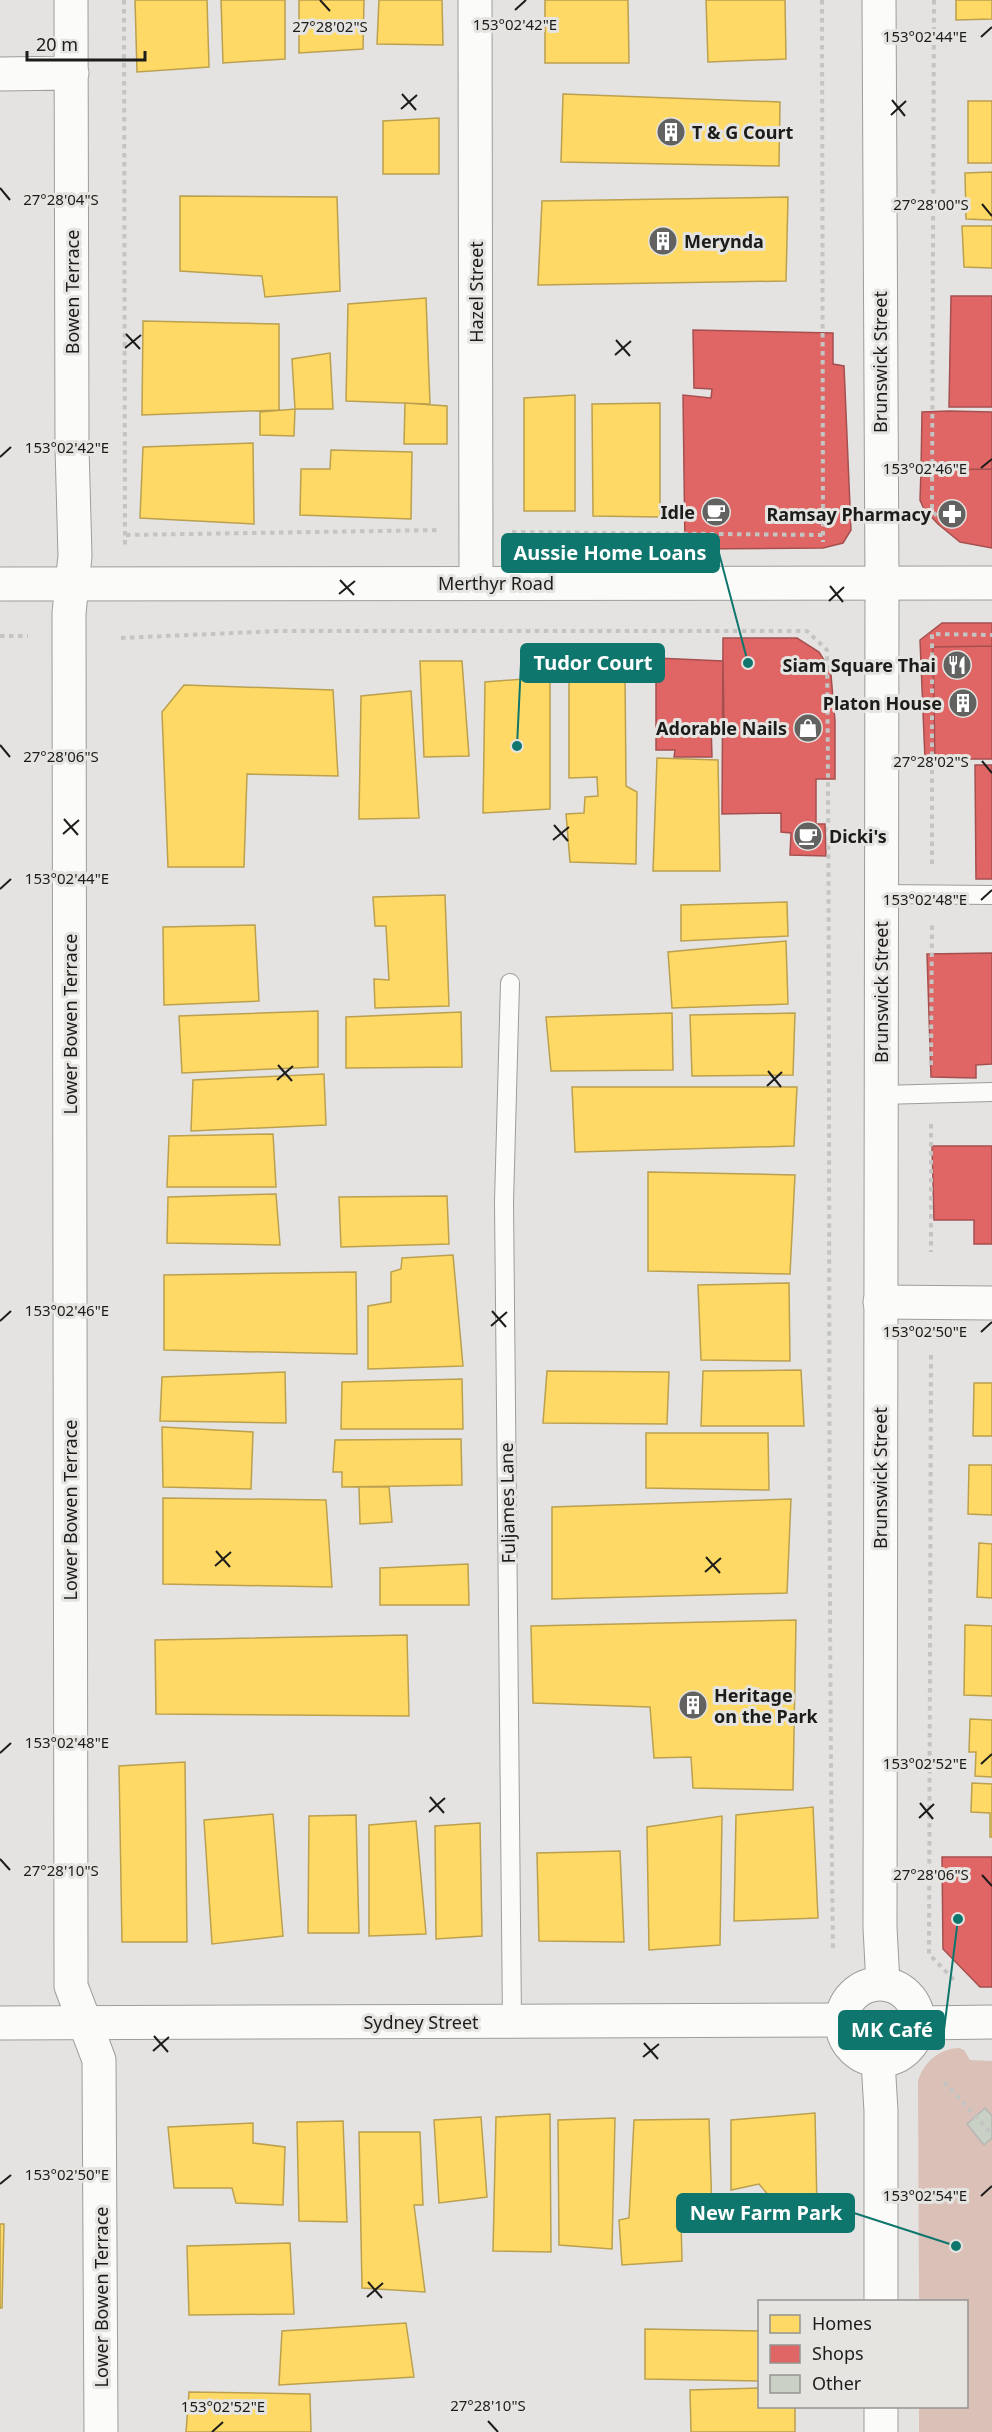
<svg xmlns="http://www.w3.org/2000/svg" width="992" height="2432" viewBox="0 0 992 2432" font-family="'Noto Sans',sans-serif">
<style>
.green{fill:#dbc0b8}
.homes{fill:#ffd966;stroke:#bba04f;stroke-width:1.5}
.shops{fill:#e06666;stroke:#a5504f;stroke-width:1.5}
.building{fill:#c9d0c6;stroke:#b6b6b4;stroke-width:1.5}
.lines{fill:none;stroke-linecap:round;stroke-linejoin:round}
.service-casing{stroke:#9e9d9c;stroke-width:20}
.minor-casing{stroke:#9e9d9c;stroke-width:35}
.tertiary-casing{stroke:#9e9d9c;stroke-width:35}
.secondary-casing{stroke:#9e9d9c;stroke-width:35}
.path{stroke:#c4c4c3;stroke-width:4;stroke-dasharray:4.5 4.5;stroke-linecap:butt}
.service{stroke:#fbfbfa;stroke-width:18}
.minor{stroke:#fbfbfa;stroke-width:33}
.tertiary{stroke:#fbfbfa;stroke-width:33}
.secondary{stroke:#fbfbfa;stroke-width:33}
.ticks{fill:none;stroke:#1c1c1a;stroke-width:2}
.labels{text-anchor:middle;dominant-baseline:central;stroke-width:6;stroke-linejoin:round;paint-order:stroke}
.poi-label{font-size:18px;font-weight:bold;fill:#1c1c1a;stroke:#e5e4e0;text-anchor:end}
.street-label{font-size:18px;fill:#1c1c1a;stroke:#e5e4e0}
.ticks-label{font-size:15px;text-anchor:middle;fill:#1c1c1a;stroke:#e5e4e0;stroke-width:6;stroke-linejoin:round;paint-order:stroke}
.leader{fill:none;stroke:#0f766e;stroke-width:2}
.callout-dot{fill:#0f766e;stroke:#e5e4e0;stroke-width:2}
.callout{fill:#0f766e;stroke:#0f766e;stroke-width:2}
.callout-label{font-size:20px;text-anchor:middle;font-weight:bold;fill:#fff}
</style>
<rect width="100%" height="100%" fill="#e4e3e1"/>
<path class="green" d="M959,2048l5,2 6,10 22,1v371h-73v-25l47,-1v-104l-47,-1 -1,-220c5,-18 22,-33 41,-33z"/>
<path class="homes" d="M135,0h72l2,67 -72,5z
M221,0h64v59l-62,4z
M299,0h65l-1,49 -64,4z
M379,0h63l1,45 -66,-1z
M545,0h83l1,63h-84z
M706,0h79l1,59 -78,3z
M956,0h36v19l-36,1z
M563,94l217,8 -1,64 -218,-4z
M968,101h24v62h-24z
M439,118v56h-56v-53z
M992,172v48l-26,-1 -1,-46z
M180,196l157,1 3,94 -75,6 -3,-21 -82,-5z
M788,197l-2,84 -248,4 4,-84z
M962,226h30v42l-28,-1z
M426,298l4,106 -84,-3 2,-97z
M143,321l136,3v86l-137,5z
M330,353l3,56h-38l-3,-50z
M575,395v116h-51v-113z
M405,403l42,3v38h-43z
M660,403v114l-67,-1 -1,-112z
M295,409l-1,27 -34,-1v-23z
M253,443l1,81 -114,-6 3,-71z
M331,450l81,2 -1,67 -111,-4 1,-46h29z
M420,661h42l7,95 -45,1z
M625,675l1,111 11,6 -1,72 -66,-2 -4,-48 18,-1 1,-16 13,-1 -1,-19 -28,1v-100z
M550,677v132l-67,4 2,-131z
M184,685l149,5 5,86 -91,-2 -3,93h-76l-6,-155z
M411,691l8,127 -60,1 2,-123z
M657,758l61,2 2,111h-67z
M445,895l4,111 -74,2 -1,-29 15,1 -3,-54h-11l-2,-29z
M787,902l1,34 -107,5v-36z
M255,925l4,76 -95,4 -1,-78z
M786,941l2,63 -116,4 -4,-56z
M318,1011v56l-136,6 -3,-57z
M461,1012l1,55 -116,1v-51z
M672,1013l1,57 -122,1 -5,-54z
M795,1013l-2,62 -101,1 -2,-61z
M324,1074l2,51 -135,6 2,-51z
M572,1087h225l-3,59 -219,6z
M273,1134l3,53h-109l2,-51z
M648,1172l147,3 -5,99 -142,-3z
M276,1194l4,51 -113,-2 1,-46z
M447,1196l2,48 -108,3 -2,-50z
M453,1255l10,111 -95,3v-63l23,-4v-30l10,-3 1,-11z
M356,1272l1,82 -193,-4v-75z
M789,1283l1,78 -89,-1 -3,-75z
M801,1370l3,56h-103l2,-55z
M547,1371l122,1 -2,52 -124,-1z
M285,1372l1,51 -126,-2 2,-44z
M462,1379l1,50h-122l1,-47z
M974,1383h18v53h-19z
M162,1427l91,5 -2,57 -88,-2z
M646,1433h122l1,57 -123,-2z
M461,1439l1,46 -120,2v-15h-9l2,-32z
M969,1465h23v50l-24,-1z
M359,1487h30l3,35 -32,2z
M163,1498l163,2 6,87 -169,-3z
M791,1499l-4,94 -235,6v-92z
M979,1543l13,1v54l-15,-1z
M468,1564l1,41h-89v-37z
M796,1620l-3,170 -100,-2 -2,-31 -37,1 -4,-51 -117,-4 -2,-77z
M965,1625l27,1v70l-28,-1z
M407,1635l2,81 -253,-2 -1,-74z
M970,1719l22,1v57l-17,-1 1,-24h-7z
M185,1762l2,180h-65l-3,-176z
M972,1783l20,1v53h-2v-24l-19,-1z
M813,1807l5,111 -84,3 2,-106z
M273,1814l10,122 -71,8 -8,-124z
M356,1815l3,118h-51l1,-117z
M722,1816l-2,129 -71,5 -2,-123z
M416,1821l10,113 -57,2v-111z
M480,1823l2,113 -46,3 -1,-113z
M620,1851l4,91 -85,-1 -2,-88z
M815,2113l2,95h-13l-2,13 -33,-1 1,-23 -11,-13 -28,6v-70z
M550,2114l1,138 -58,-1 3,-134z
M481,2117l6,80 -48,6 -5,-83z
M615,2118l-3,131 -53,-4 -1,-125z
M709,2119l3,92 -31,8 1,42 -60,4 -3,-45 10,-2 5,-98z
M343,2121l4,101 -48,-1 -2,-99z
M253,2123v20l32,4 -2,58 -47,-2 -4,-15h-58l-6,-61z
M359,2132h61l3,73h-9l11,87 -63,-4z
M0,2224h4l-2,84h-2z
M290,2243l4,71 -105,1 -2,-69z
M406,2323l8,54 -135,8 3,-54z
M645,2329l115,2v50l-115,-2z
M760,2388v18h35v26h-104l-1,-42z
M189,2392l121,2 1,38h-125z"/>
<path class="shops" d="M951,296h41v111h-43z
M693,330l140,3v31l11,2 7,164 -8,13 -20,5 -138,1 -2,-154 28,3 1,-9 -18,-1z
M949,411l43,1v57l-71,1 1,-58z
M992,469v79l-32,-6 -22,-18 -14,-15 -4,-9 1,-30z
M942,623h50v23l-59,1 2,112h-10l-5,-119z
M723,638h74l22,14 7,11 5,12 4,46v58h-19v45h9l1,32 -36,-1 1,-22 -10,-1v-19l-59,1z
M992,646v113h-57l-2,-112z
M656,658l67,3 1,62h-13l1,34h-38l1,-7h-19z
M975,765h17v114h-16z
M992,953v111l-16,1v13l-45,-1 -4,-123z
M932,1146h60v98h-18v-24h-40z
M942,1857h50v130h-12l-37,-38z"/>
<path class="building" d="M985,2108l7,8v22l-8,7 -17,-21z"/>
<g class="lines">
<g class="service-casing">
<path id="service" d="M881,894l111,1
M510,983l-6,219 8,820
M881,1095l111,-3"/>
</g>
<g class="minor-casing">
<path id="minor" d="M71,0l1,447 3,109 -6,57 2,1356v17l28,74 2,372
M475,0l1,583
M0,74l72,-1
M880,1302l112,1
M918,2023l74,-1"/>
</g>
<g class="tertiary-casing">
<path id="tertiary" d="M0,584l992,-1
M0,2023l842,-3"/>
</g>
<g class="secondary-casing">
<path id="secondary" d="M879,0l3,584 -2,1344 3,56
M842 2022a38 38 0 1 1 76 0a38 38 0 1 1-76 0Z
M878,2061l3,50v191
M881,2406v26"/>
</g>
<path class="path" d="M124,0l1,546
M822,0l1,542
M934,0l-2,511 12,12
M512,532l311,3
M126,535l314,-5
M0,636h28
M121,638l157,-7h529l20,19c4,434 0,867 6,1301
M932,864v-230l60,1
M931,1065l1,-142
M931,1124v128
M931,1355l-2,599 27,28
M944,2082l48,52"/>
<use href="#service" class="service"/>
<use href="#minor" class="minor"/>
<use href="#tertiary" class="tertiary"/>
<use href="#secondary" class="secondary"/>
</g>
<path class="ticks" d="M320,0l10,11M515,10l11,-10M981,37l11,-10M402,94l14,16M892,100l13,16M401,109l16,-14M891,115l15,-14M0,188l10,12M982,204l10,12M126,334l14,15M616,340l14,16M125,348l16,-13M615,355l16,-14M0,457l11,-10M981,468l11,-9M340,580l14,15M830,586l13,16M339,594l16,-13M829,601l15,-14M0,745l10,12M982,761l10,12M64,819l14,16M554,825l14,16M63,834l16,-14M553,840l16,-13M0,889l11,-10M981,900l11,-10M278,1065l14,16M768,1071l13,16M277,1080l16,-14M767,1086l15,-14M492,1311l14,16M0,1321l11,-10M491,1326l16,-14M981,1332l11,-10M216,1551l14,16M706,1557l14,16M215,1566l16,-14M705,1572l16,-14M0,1753l11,-10M981,1764l11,-10M430,1797l14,16M920,1803l13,16M429,1812l16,-14M919,1818l15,-14M0,1859l10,11M982,1875l10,11M154,2036l14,16M644,2043l14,16M153,2051l16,-14M643,2057l16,-13M0,2184l11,-9M981,2196l11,-10M368,2282l14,16M367,2297l16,-14M488,2421l10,11M212,2432l11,-10"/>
<defs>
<g id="building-disc" transform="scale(1.5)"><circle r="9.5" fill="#626260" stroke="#e5e4e0"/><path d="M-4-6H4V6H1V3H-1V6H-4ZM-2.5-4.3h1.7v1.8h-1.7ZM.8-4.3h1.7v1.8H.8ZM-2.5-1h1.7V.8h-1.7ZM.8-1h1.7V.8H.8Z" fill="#fff"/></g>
<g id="cafe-disc" transform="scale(1.5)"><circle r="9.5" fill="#626260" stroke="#e5e4e0"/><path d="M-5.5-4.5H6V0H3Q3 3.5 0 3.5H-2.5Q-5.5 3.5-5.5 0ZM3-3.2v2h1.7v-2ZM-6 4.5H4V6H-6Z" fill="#fff"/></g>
<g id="pharmacy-disc" transform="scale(1.5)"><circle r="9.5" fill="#626260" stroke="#e5e4e0"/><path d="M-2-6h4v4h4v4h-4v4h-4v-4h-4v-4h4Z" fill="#fff"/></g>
<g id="restaurant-disc" transform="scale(1.5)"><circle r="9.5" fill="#626260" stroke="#e5e4e0"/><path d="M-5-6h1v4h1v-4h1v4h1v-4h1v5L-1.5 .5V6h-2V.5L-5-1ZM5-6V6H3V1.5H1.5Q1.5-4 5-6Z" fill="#fff"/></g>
<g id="shop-disc" transform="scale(1.5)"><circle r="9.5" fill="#626260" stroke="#e5e4e0"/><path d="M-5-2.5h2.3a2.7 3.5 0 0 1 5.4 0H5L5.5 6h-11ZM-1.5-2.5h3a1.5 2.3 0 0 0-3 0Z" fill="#fff"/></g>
</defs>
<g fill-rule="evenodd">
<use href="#building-disc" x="671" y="132"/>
<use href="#building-disc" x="663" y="241"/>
<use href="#cafe-disc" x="716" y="512"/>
<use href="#pharmacy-disc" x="952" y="514"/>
<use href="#restaurant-disc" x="957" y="665"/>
<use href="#building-disc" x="963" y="703"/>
<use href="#shop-disc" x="808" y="728"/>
<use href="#cafe-disc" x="808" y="836"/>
<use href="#building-disc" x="693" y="1705"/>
</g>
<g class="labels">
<g class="poi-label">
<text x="692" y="132" text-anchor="start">T &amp; G Court</text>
<text x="684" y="241" text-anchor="start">Merynda</text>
<text x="695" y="512">Idle</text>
<text x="931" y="514">Ramsay Pharmacy</text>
<text x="936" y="665">Siam Square Thai</text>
<text x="942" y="703">Platon House</text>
<text x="787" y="728">Adorable Nails</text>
<text x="829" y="836" text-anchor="start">Dicki's</text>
<text x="714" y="1695" text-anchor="start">Heritage<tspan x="714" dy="21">on the Park</tspan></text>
</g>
<g class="street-label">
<text transform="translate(72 292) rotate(-90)">Bowen Terrace</text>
<text transform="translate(476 292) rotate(-90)">Hazel Street</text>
<text transform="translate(880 362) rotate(-90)">Brunswick Street</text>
<text x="496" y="583">Merthyr Road</text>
<text transform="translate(881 992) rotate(-90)">Brunswick Street</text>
<text transform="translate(70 1024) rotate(-90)">Lower Bowen Terrace</text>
<text transform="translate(880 1478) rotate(-90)">Brunswick Street</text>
<text transform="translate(507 1503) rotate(-91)">Fuljames Lane</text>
<text transform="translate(70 1510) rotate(-90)">Lower Bowen Terrace</text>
<text x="421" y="2022">Sydney Street</text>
<text transform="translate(101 2297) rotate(-90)">Lower Bowen Terrace</text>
</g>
</g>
<g class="ticks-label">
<text x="515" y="30">153°02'42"E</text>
<text x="330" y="32">27°28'02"S</text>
<text x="925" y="42">153°02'44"E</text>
<text x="61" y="205">27°28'04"S</text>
<text x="931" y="210">27°28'00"S</text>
<text x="67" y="453">153°02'42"E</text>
<text x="925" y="474">153°02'46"E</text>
<text x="61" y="762">27°28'06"S</text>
<text x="931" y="767">27°28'02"S</text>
<text x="67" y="884">153°02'44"E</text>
<text x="925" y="905">153°02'48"E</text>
<text x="67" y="1316">153°02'46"E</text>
<text x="925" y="1337">153°02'50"E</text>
<text x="67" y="1748">153°02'48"E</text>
<text x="925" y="1769">153°02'52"E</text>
<text x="61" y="1876">27°28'10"S</text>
<text x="931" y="1880">27°28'06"S</text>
<text x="67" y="2180">153°02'50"E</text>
<text x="925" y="2201">153°02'54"E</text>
<text x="488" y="2411">27°28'10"S</text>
<text x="223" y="2412">153°02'52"E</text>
</g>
<path class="leader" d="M748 663L719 553M517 746L521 663M958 1919L944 2030M956 2246L854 2213"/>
<g class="callout-dot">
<circle cx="748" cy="663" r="6"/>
<circle cx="517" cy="746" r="6"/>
<circle cx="958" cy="1919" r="6"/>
<circle cx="956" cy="2246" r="6"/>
</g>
<g class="callout">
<rect x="502" y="534" width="217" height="38" rx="6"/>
<rect x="521" y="644" width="143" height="38" rx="6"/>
<rect x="839" y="2011" width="105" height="38" rx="6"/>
<rect x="677" y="2194" width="177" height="38" rx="6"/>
</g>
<g class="callout-label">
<text x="610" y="560">Aussie Home Loans</text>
<text x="593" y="670">Tudor Court</text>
<text x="892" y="2037">MK Café</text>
<text x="766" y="2220">New Farm Park</text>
</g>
<rect x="758" y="2300" width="210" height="108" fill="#e5e4e0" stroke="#959491" stroke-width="1.5"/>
<rect x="770" y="2315" width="30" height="18" fill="#ffd966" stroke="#959491" stroke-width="1.5"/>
<text x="812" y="2330" font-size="18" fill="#1c1c1a">Homes</text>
<rect x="770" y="2345" width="30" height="18" fill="#e06666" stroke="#959491" stroke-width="1.5"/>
<text x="812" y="2360" font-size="18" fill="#1c1c1a">Shops</text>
<rect x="770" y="2375" width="30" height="18" fill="#c9d0c6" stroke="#959491" stroke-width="1.5"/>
<text x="812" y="2390" font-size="18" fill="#1c1c1a">Other</text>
<path d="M27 51v9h118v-9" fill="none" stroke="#1c1c1a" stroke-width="3"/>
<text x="36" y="51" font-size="18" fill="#1c1c1a" stroke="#e5e4e0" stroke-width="4.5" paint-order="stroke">20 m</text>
</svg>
